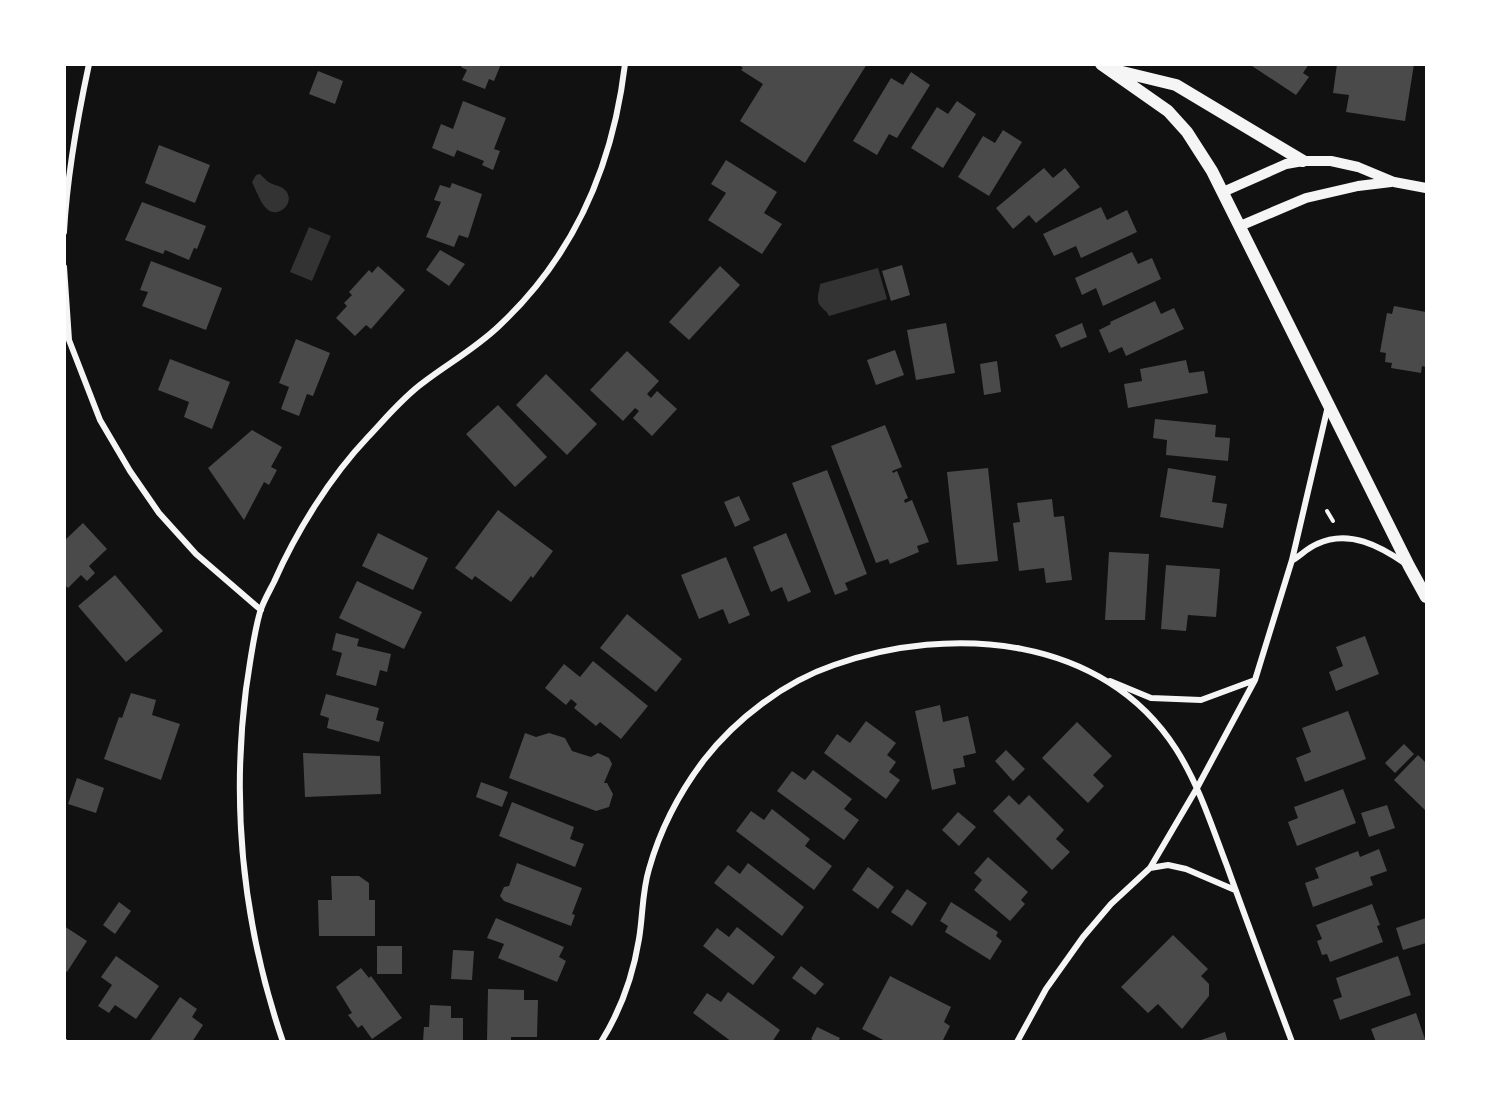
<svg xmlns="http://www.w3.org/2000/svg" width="1491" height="1106" viewBox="0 0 1491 1106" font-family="Karla,sans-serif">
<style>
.water{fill:#333}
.building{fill:#4a4a4a}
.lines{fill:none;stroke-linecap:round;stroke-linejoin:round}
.path{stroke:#f5f5f5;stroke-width:4}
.minor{stroke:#f5f5f5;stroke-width:6}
.tertiary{stroke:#f5f5f5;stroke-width:10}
.secondary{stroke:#f5f5f5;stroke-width:12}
</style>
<rect width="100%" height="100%" fill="#111"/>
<path class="water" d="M260,174c2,2 4,4 6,6 5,5 13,5 18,9 14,12 -6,32 -18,19 -6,-6 -10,-18 -14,-26l4,-7z
M309,227l22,9 -19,45 -22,-9z
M878,268l9,31 -58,17c-3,-7 -11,-9 -11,-16 -1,-6 2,-10 2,-16z"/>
<path class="building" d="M462,64h39l-7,17 -5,-2 -4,10 -23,-9 5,-10 -6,-3z
M738,64h129l-62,99 -65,-42 23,-37 -22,-14 2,-2z
M1249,64h60l-6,9 6,4 -13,18z
M1337,64h77l-9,57 -59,-9 3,-17 -16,-2z
M318,71l25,10 -8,23 -26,-10z
M911,72l19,13 -33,53 -8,-4 -12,21 -24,-14 38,-63 12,7z
M463,101l43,17 -12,31 6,2 -7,19 -11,-5 2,-4 -27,-11 -3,7 -22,-9 9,-24 12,5z
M957,101l19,13 -33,54 -32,-20 26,-41 11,7z
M1003,130l19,12 -33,54 -31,-19 25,-41 12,7z
M159,145l51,20 -15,38 -50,-20z
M726,160l51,32 -13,21 18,11 -20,30 -54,-34 18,-27 -15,-9z
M1044,168l9,10 12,-10 15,19 -44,36 -7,-8 -16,14 -17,-21z
M452,183l30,11 -14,44 -9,-3 -5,12 -28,-10 15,-35 -7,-2 6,-15 10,3z
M142,202l64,24 -9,23 -3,-1 -5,12 -24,-10 -2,4 -38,-14z
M1101,207l6,13 20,-10 10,22 -56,26 -5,-12 -22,10 -11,-22z
M440,250l25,14 -16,22 -23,-16z
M1132,252l6,12 14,-6 9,21 -58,27 -7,-18 -14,7 -7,-17z
M151,261l71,27 -16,42 -64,-24 6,-14 -8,-2z
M902,265l8,30 -19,6 -9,-30z
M378,266l27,24 -34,39 -5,-4 -11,11 -19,-18 11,-12 -3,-3 8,-8 -3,-3 20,-22 3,3z
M720,266l20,19 -51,55 -20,-18z
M1155,301l6,13 13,-6 10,21 -58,27 -4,-9 -13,6 -10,-23 12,-6 -1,-2z
M1394,306l32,6v55l-4,-1 -1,7 -30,-5 1,-5 -7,-1 1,-9 -6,-1 7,-39 5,1z
M946,323l9,50 -39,7 -9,-50z
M1082,323l5,14 -26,11 -6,-13z
M296,339l34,14 -17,43 -6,-2 -8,22 -18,-7 8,-22 -10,-4z
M895,350l9,25 -28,10 -9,-25z
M627,351l32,30 -12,13 4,4 6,-7 20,18 -25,27 -19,-18 6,-7 -4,-3 -12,13 -33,-31z
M170,359l60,23 -18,47 -28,-12 5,-15 -31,-12z
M1186,360l3,13 15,-2 4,22 -80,15 -4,-24 18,-3 -2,-12z
M997,361l4,31 -17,3 -4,-31z
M546,374l51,50 -30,31 -51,-50z
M498,405l49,52 -32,30 -49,-53z
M1155,419l61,6 -1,12 15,1 -2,23 -62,-6 1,-15 -14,-2z
M885,425l17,42 -10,4 1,2 4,-2 11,27 -4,2 1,3 7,-3 17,42 -12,4 2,6 -29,12 -2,-5 -12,4 -45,-117z
M252,430l30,17 -11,20 6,3 -8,15 -5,-3 -20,38 -36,-52z
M988,468l10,93 -41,4 -10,-93z
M1168,468l48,8 -4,26 15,2 -4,24 -63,-11z
M827,470l40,104 -22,9 3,7 -13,5 -43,-112z
M739,496l11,24 -15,7 -11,-25z
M1052,499l2,18 10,-1 8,64 -26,3 -2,-15 -25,3 -6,-48 7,-1 -3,-19z
M498,510l55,41 -20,27 -2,-2 -20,26 -36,-26 -3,4 -17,-12z
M83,523l24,26 -18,17 6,7 -8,8 -6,-6 -13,13 -4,-4v-43z
M378,533l50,25 -15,32 -51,-24z
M786,533l25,59 -23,10 -6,-15 -11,5 -18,-45z
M1109,552l40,2 -4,66h-40z
M726,557l24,58 -21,9 -6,-15 -24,10 -18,-44z
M1166,565l54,4 -4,48 -28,-2 -2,16 -25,-2z
M115,575l48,56 -37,31 -48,-56z
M357,581l65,31 -18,37 -65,-31z
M627,614l55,45 -26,33 -56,-44z
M336,633l23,6 -2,7 34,8 -4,18 -7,-2 -4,16 -40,-11 6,-22 -10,-3z
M1365,636l14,38 -43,17 -7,-19 14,-6 -7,-19z
M593,661l55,45 -27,33 -21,-17 -4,4 -22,-18 3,-4 -6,-5 -5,6 -21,-17 19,-24 16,13z
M131,693l25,7 -4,15 28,9 -19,56 -57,-21 15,-42 3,1z
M326,694l53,14 -3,12 8,2 -5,20 -52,-14 2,-10 -9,-3z
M940,705l3,17 25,-6 8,37 -13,3 2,11 -12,2 3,15 -24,6 -17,-79z
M1348,711l18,48 -61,23 -9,-24 15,-6 -9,-24z
M866,721l30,22 -9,12 9,7 -7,10 11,8 -14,19 -62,-46 13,-19 13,9z
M1077,722l35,34 -19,19 11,11 -16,17 -46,-45z
M525,733l11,4 13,-4 16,5 7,13 19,6 7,-4 11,5 3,6 -8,19h3l6,11 -4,13 -13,4 -87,-33z
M1404,744l10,10 -19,19 -10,-10z
M1006,750l19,19 -12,12 -18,-20z
M303,753l77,3 1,38 -76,3z
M1418,755l8,8v48l-32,-31z
M813,770l39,29 -8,10 15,11 -15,20 -67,-49 15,-20 13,9z
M77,778l27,10 -8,25 -28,-9z
M481,782l27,10 -6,15 -26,-10z
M1343,789l13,34 -59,23 -9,-24 10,-4 -4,-11z
M1009,795l10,10 10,-10 35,35 -8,9 14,13 -18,18 -59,-59z
M512,802l62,25 -4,12 14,5 -9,23 -76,-31z
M1387,805l8,23 -26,9 -8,-24z
M772,809l38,30 -5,7 27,20 -18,24 -78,-59 15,-20 13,9z
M958,812l18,15 -17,19 -17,-16z
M1379,849l8,22 -17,6 3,8 -60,22 -8,-24 14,-5 -4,-10 43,-17 2,6z
M988,857l40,35 -7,8 4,4 -15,17 -36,-31 8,-10 -8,-7z
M517,863l65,25 -10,26 3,1 -4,11 -67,-25 -4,-5 4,-9 5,-1z
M748,863l56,44 -22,29 -68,-53 14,-18 12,9z
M868,867l26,20 -16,22 -26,-19z
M331,876h28l10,7v17h6v36h-56l-1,-36h14z
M907,889l20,14 -15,23 -21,-14z
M119,902l12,9 -16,23 -12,-9z
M951,902l47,30 -2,4 6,5 -12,19 -45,-28 3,-6 -8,-5z
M1372,904l8,21 -3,1 6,16 -53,20 -3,-8 -5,1 -5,-14 5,-2 -6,-14z
M496,918l68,29 -5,10 7,4 -9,21 -59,-24 6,-14 -17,-6z
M1426,918v25l-23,7 -7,-22z
M64,926l23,15 -20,31 -3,-2z
M737,927l38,30 -22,28 -50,-39 14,-18 12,9z
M1173,935l35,34 -7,7 8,8v12l-27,33 -24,-25 -10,9 -27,-26z
M377,946h25v28h-25z
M453,950l21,1 -2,29 -21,-1z
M116,956l43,30 -23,33 -21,-14 -6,8 -11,-7 14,-21 -11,-8z
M1398,956l13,39 -71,25 -7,-20 9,-3 -6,-19z
M801,966l23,18 -9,11 -23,-17z
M361,968l8,10 2,-2 31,42 -30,21 -10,-14 -4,3 -10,-13 4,-2 -16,-26z
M890,976l61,31 -7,15 6,4 -8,16h-55l-25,-13z
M488,989l36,1v10h14l-1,37h-26v5h-24z
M728,992l52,38 -8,12h-40l-39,-29 14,-20 14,9z
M180,997l17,12 -5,8 11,8 -11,17h-43z
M430,1005l21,1v12h12v24h-40l1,-15h5z
M1416,1013l10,29h-50l-5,-13z
M817,1027l23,11 -2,4h-22l-5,-3z
M1225,1032l3,10h-30v-1z"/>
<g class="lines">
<path class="path" d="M1327,511l6,10"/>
<path class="minor" d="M64,232c3,-57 13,-112 25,-168
M64,267l5,73 31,80 30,51 29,42 37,41 65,56
M1293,560c8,-5 16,-13 24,-16 32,-15 63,2 89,20
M1110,681l41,17 50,2 54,-20
M1150,868l18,-3 18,4 49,21
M64,1041l1,1
M283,1042c-39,-114 -52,-234 -37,-353 4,-25 7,-52 14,-77 3,-10 9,-20 14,-30 22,-50 56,-105 94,-145 17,-18 35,-40 56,-55 25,-19 52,-34 75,-56 75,-70 114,-161 126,-262
M601,1042c20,-32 32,-66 38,-103 4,-24 3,-47 10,-70 11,-39 30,-76 55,-109 32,-41 80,-78 130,-95 117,-41 269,-30 342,84 23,36 36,78 51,117 21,59 43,117 65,176
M1017,1042l29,-53 37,-52 28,-33 39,-36 47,-80 58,-108 37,-120 36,-154"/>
<path class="tertiary" d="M1223,192l63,-28 17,-3h28l27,6 36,15 32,6
M1240,226l66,-28 52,-12 33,-4"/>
<path class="secondary" d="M1101,64l67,47 19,21 25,39 197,395 17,31
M1114,70l62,15 127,76"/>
</g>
<rect width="1491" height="1106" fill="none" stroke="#ffffff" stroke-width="132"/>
</svg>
